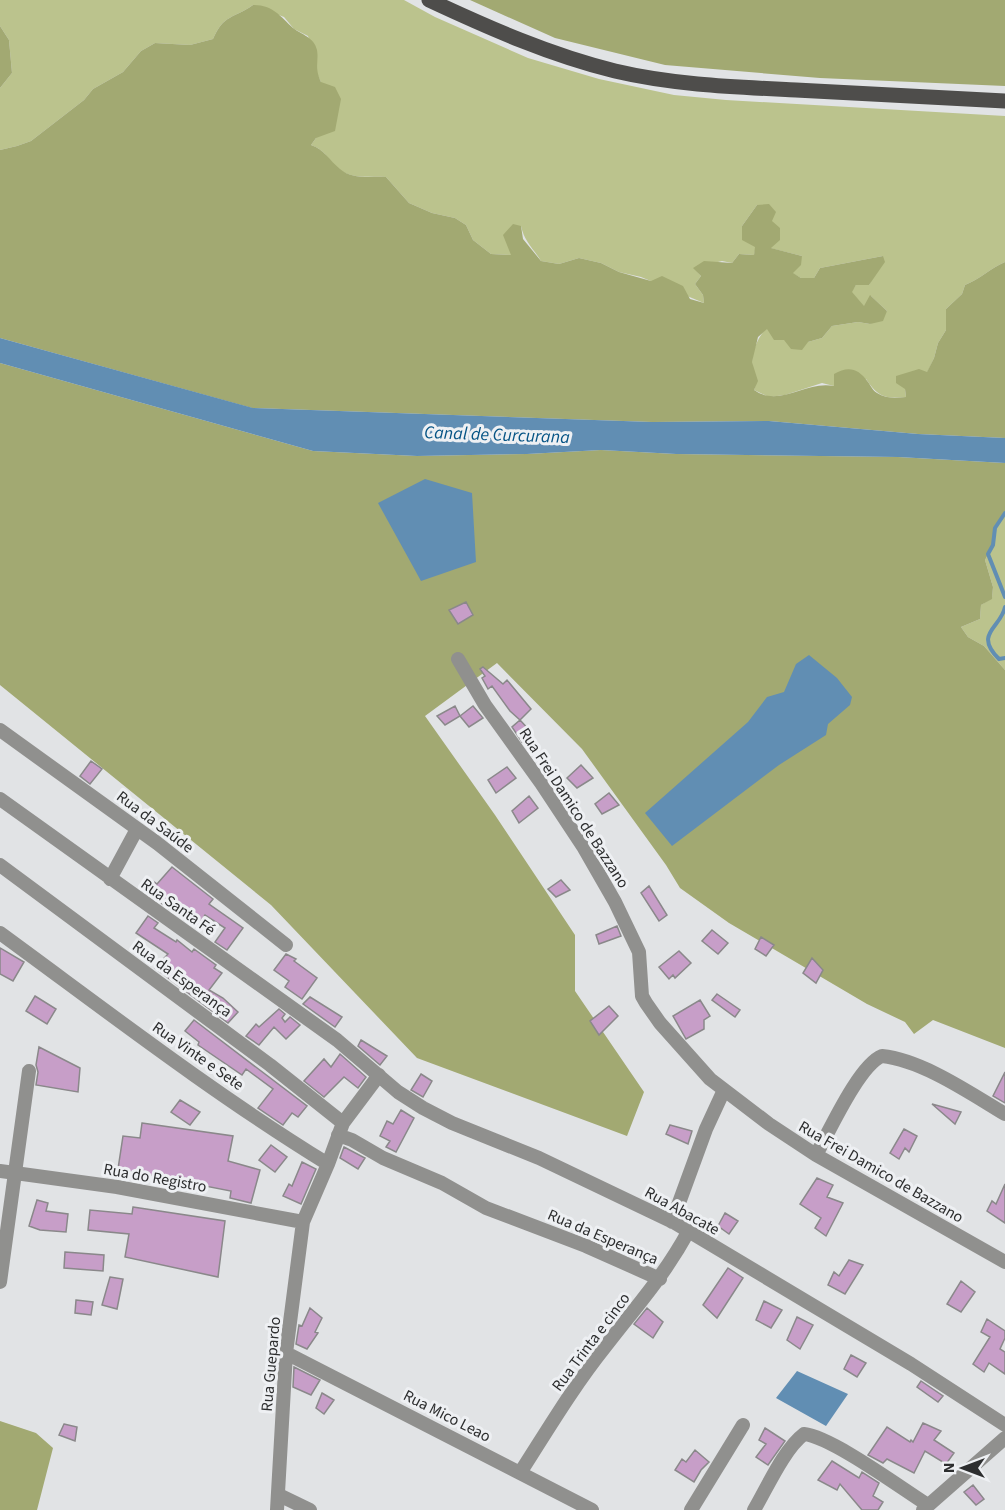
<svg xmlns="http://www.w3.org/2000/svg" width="1005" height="1510" viewBox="0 0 1005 1510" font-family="'Source Sans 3',sans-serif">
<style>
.green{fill:#bbc38d}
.forest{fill:#a2a972}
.water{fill:#618eb3}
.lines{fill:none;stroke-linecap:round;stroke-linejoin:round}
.stream{stroke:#618eb3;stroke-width:4}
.building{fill:#c79ec8;stroke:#8a888a;stroke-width:1.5}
.minor{stroke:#90908e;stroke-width:14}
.major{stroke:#4e4d4b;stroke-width:15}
.labels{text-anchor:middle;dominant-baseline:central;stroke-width:6;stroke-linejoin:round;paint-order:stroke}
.street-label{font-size:16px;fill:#2d2e2f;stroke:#eef0f3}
.water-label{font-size:18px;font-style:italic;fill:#065485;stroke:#eef0f3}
</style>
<rect width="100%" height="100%" fill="#e1e3e5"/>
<path class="green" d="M0,0h404l31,17 93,41 71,21 75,16 52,5 279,16v146c-14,6 -25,17 -40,23l-3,9 -16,15v21l-8,13 -4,15 -7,15 -22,16 1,8c-21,2 -28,0 -40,-18l-32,7 -12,-3 -37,12 -16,2 -15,-7c6,-16 -2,-15 -2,-28 0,-11 7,-27 15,-34l17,12 24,2 14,-4 10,-12 26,-4 12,2 17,-13 -16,-15 -7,11 -13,-15 5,-7h13l14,-29 -63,12 -6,10h-13l-9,-5 10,-17 -32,-8 2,-27 -15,-16 -15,21 14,21 -2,8 -15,-1 -7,9 -10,-2 -28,7 7,8 -6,8 8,11 1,8 -63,-26 -22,-5 -18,-9 -22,-5 -20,6 -18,-3c-8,-13 -17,-20 -20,-35l-10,29 -20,-1 -18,-14 -7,-15 -11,-7 -23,-5 -23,-10 -23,-26c-15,-1 -29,2 -43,-5 -13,-7 -15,-21 -32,-27l5,-7 5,-56 -5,-10v-10l-8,-26 -14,-7 -10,-12 -31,-12c-20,14 -29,9 -40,34l-23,6 -35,-2 -14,8 -18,21 -30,17 -9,11 -53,41 -14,5 -17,4v-62l12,-15 -3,-33 -9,-14z
M1005,513v157l-21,-24 -16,-9 -7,-10 19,-8 1,-14 11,-7 1,-11 -8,-27 8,-15 2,-17z"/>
<path class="forest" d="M470,0h535v86l-185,-8 -155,-13 -110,-27z
M253,5c20,0 27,11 40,23 9,7 21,9 24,22 2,12 -3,17 4,32l14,5 6,12 -6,32 -19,7 -5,7c14,5 18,15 29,24 12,11 31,7 46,8l23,26 23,10 23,5 11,7 7,15 18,14 20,1 -8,-20 10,-11 8,2 2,13 18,22 18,3 20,-6 22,5 18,9 32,9 11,-5 21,10 7,13 14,4 -1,-8 -8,-11 6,-8 -8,-8 11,-7 28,2 7,-9 15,1 1,-8 -13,-7v-14l15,-21 12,-1 7,8 -4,9 8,7v12l-9,8 31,8 -1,9 -8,8 8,5h13l6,-10 63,-12 2,6 -16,23h-13l-4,7 12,14 6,-11 17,16 -4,10 -13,3 -12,-2 -26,4 -10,12 -14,4 -6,8 -11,-1 -7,-9h-10l-7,-11 -9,8 -6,25 6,19 -4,9c26,18 52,-10 80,-4v-12c14,-8 24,-6 34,8 3,4 5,9 9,11 9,6 19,5 29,4l-1,-8 -9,-6v-7l23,-7 8,3 7,-14 4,-15 8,-13v-21l16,-15 3,-9c15,-6 26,-17 40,-23v176l-87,-4 -149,-13 -117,1 -400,-14 -252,-70v-188l17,-4 14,-5 53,-41 9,-11 30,-17 18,-21 14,-8 35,2 23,-6c11,-25 20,-20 40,-34z
M0,26l9,14 3,33 -12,15z
M0,363l313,88 104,5 110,-2 74,-4 75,4 222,3 107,6v50l-10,15 -2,17 -8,15 8,27 -1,12 -11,6 -1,14 -19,8 7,10 16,9 21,24v378l-72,-28 -19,14 -9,-12 -38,-18 -138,-81 -49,-35 -14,-23 -84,-116 -85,-86 -72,53 70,99 80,120v56l69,101 -17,44 -210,-78 -146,-153 -271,-220z
M0,1421l36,12 17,15 -16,62h-37z"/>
<path class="water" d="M0,338l253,70 399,14 117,-1 149,13 87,4v25l-107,-6 -222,-3 -75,-4 -74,4 -110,2 -104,-5 -313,-88z
M425,479l47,14 4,69 -55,19 -43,-78z
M809,655l28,23 15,19 -2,8 -22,19 -2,11 -47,30 -107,81 -27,-33 103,-91 19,-25 17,-5 12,-28z
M797,1371l51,23 -22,32 -50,-28z"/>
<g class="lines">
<path class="stream" d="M1005,513l-10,15 -2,17 -5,9 17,43
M1005,607c-4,21 -32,26 -6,52l6,-1"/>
</g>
<path class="building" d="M466,602l7,13 -15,9 -9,-14z
M483,667l20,17 4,-4 24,29 -11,11 -10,-9 -18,-25 -4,3 -6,-11 3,-2 -5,-7z
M455,706l5,10 -15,9 -8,-9z
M473,706l10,12 -14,9 -9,-11z
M520,720l12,13 -10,9 -10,-15z
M91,761l11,8 -12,15 -10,-8z
M581,765l12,13 -16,10 -10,-10z
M507,767l9,11 -20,15 -8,-13z
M609,793l10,12 -17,9 -7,-10z
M529,796l9,12 -19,15 -7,-12z
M172,867l41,32 -4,5 34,24 -16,22 -12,-8 10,-14 -20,-13 -7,11 -19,-12 -1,1 -38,-27 8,-11 9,7z
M561,880l9,10 -14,7 -8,-8z
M649,886l18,29 -8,6 -18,-28z
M148,916l10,7 -4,5 22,14 1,-2 15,12 2,-3 22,16 -2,3 8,5 -13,17 14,8 15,14 -10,11 -73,-55 13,-14 -32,-21z
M617,926l4,10 -22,8 -3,-9z
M712,930l16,13 -10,11 -16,-13z
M761,937l13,8 -8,11 -11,-7z
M0,948l24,14 -11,19 -13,-7z
M679,951l12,12 -16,15 -2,-3 -4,4 -10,-12z
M286,954l10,5 -2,2 23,17 -15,21 -17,-12 4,-6 -15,-11z
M812,958l11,12 -7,13 -13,-10z
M717,994l23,16 -5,7 -23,-17z
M35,996l21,13 -9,15 -21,-13z
M310,997l32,20 -7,10 -32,-23z
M700,1000l10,16 -6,4v9l-18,10 -13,-23z
M609,1006l9,10 -19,19 -9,-14z
M279,1009l6,5 -3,4 3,4 5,-5 10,8 -14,14 -12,-12 -15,18 -13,-9 10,-12 3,3z
M194,1020l113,86 -9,11 -6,-4 -9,12 -25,-17 15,-19 -27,-20 -4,6 -44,-30 1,-3 -14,-11z
M361,1040l26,16 -7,9 -22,-19z
M39,1047l41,21 -2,24 -42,-7 2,-13 -2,-7z
M340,1054l26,23 -8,11 -14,-11 -20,20 -20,-16 20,-22 7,8z
M1005,1072v31l-12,-7z
M421,1074l11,7 -9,16 -12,-7z
M180,1100l20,12 -10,13 -19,-13z
M932,1104l29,8 -6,12z
M401,1110l13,8 -18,34 -10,-5 4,-6 -10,-5 7,-15 6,3z
M142,1123l91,13 -5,25 32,9 -9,33 -21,-5 1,-7 -113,-22 5,-33 17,2z
M670,1125l22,6 -4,13 -22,-10z
M904,1129l13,7 -8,16 -4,-4 -6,11 -9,-6z
M271,1145l16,12 -12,15 -16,-12z
M344,1147l21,11 -7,11 -18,-11z
M302,1162l14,7 -15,35 -18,-8 6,-12 3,2z
M817,1178l16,7 -6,12 16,6 -17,33 -11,-8 6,-10 -21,-14z
M1005,1184v39l-18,-12 5,-10 4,3z
M37,1200l11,3 -2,8 22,3 -2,18 -26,-2 -11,-4z
M133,1207l92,14 -7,56 -93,-20 4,-23 -41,-4 2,-20 42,4z
M725,1213l13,8 -9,13 -11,-8z
M65,1252l39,3 -1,16 -39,-3z
M849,1260l14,5 -18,29 -17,-9 6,-13 5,4z
M728,1268l15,10 -26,40 -14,-13z
M110,1277l13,2 -6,30 -15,-4z
M961,1281l14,11 -14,20 -14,-8z
M76,1300l17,2 -2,13 -16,-2z
M764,1301l18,9 -11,18 -15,-8z
M310,1308l12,10 -7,14 3,1 -11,16 -11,-5 3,-19 3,1z
M647,1308l16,14 -10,16 -19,-14z
M797,1317l16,8 -13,24 -13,-9z
M987,1319l18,12v7l-5,11 5,3v22l-16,-11 -5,9 -11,-8 17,-27 -9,-5z
M851,1355l15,8 -9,14 -13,-8z
M294,1367l26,13 -9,15 -18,-8z
M921,1381l22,15 -5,6 -21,-15z
M322,1393l12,7 -10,14 -8,-6z
M923,1423l18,8 -7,9 20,13 -8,11 -21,-13 -11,22 -27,-14 -4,4 -15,-8 19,-28 23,15 1,-2 2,2z
M64,1424l13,3 -2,14 -16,-6z
M765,1428l20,13 -17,24 -12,-8 10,-13 -7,-4z
M695,1450l14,12 -8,8 -7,12 -19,-12 7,-11 4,3z
M832,1461l27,17 3,-6 17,11 -6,13 10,6 -5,8h-16l-22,-26 -3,6 -19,-10z
M973,1485l11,14 -8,6 -12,-13z"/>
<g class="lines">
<path class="minor" d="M458,659l27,46 56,78 43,65 31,54 24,50 3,44 4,7 14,20 50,56 59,45 47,31 189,107
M0,730l157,113 129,102
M0,799l337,241 61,52 25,16 29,15 87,35 136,65 236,141 94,61
M0,865l270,200 73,58
M110,879l27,-50
M0,933c108,79 214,161 328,231
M338,1135l14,5 31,18 59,25 44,25 100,38 74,33
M816,1155c13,-23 43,-90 66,-99 40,4 88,37 123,58
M0,1171l117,16 186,35
M672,1222l34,-93 18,-39
M0,1282l29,-211
M286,1353l306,157
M520,1473c27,-42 53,-86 85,-126 30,-39 59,-71 83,-115
M279,1495l31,15
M277,1510l9,-157 17,-131 25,-58 15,-41 36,-48
M691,1510l52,-85
M754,1510c13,-22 30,-61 50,-76 28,3 97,54 124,71
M923,1510l82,-72"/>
<path class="major" d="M429,0c60,28 121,55 186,71 59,14 121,16 181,19 70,4 139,7 209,11"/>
</g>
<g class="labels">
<g class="street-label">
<text transform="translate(574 808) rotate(57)">Rua Frei Damico de Bazzano</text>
<text transform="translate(155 822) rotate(37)">Rua da Saúde</text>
<text transform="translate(178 907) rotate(35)">Rua Santa Fé</text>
<text transform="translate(182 979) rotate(36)">Rua da Esperança</text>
<text transform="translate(198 1056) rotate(35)">Rua Vinte e Sete</text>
<text transform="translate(881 1172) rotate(30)">Rua Frei Damico de Bazzano</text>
<text transform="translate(155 1178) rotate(10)">Rua do Registro</text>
<text transform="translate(682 1211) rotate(29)">Rua Abacate</text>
<text transform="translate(603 1237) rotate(23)">Rua da Esperança</text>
<text transform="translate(591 1342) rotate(-53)">Rua Trinta e cinco</text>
<text transform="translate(271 1364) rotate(-85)">Rua Guepardo</text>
<text transform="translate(447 1416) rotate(27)">Rua Mico Leao</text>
</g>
<g class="water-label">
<text transform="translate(497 435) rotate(2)">Canal de Curcurana</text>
</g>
</g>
<g transform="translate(963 1468) rotate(270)" stroke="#eef0f3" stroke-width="4.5" paint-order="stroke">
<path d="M0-4.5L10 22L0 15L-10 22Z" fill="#2d2e2f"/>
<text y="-9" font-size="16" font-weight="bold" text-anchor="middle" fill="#2d2e2f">N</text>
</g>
</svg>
